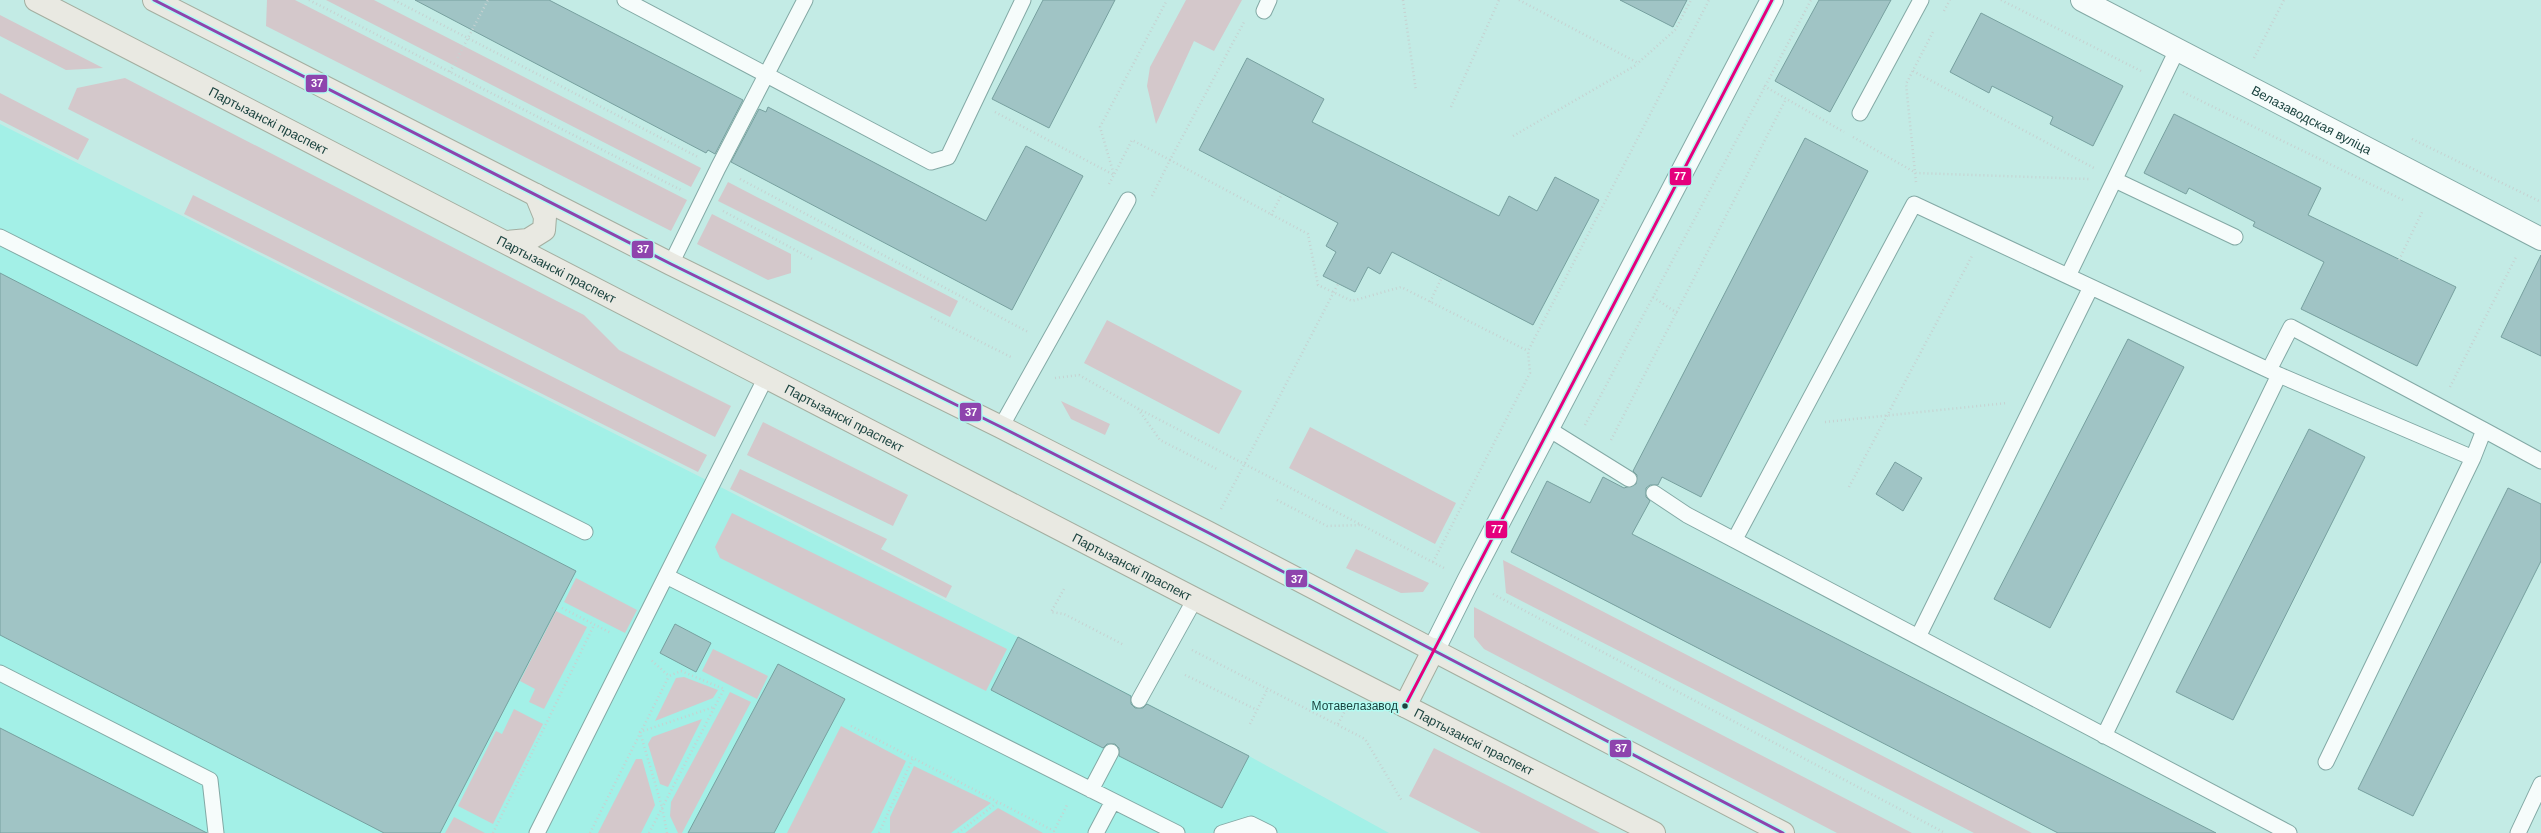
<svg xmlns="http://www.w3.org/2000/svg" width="2541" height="833" viewBox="0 0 2541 833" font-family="Helvetica,sans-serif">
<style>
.built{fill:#a3f0e7}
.green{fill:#d4c8cb}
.building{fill:#a0c4c5;stroke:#77a09f}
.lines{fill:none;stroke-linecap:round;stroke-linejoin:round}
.service-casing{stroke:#83a9a5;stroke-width:17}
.minor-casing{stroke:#83a9a5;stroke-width:24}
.primary-casing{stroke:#a4aea0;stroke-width:24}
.path{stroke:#c6d2d1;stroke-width:2.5;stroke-dasharray:1 3;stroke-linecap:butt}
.service{stroke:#f6fcfb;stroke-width:15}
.minor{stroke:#f6fcfb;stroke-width:22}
.primary{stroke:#e9e9e2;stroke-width:22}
.bus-1-casing{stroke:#b2fcf2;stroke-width:6}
.bus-2-casing{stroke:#b2fcf2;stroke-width:6}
.bus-1{stroke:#8e44ad;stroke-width:3}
.bus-2{stroke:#e5007d;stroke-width:3}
.bus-dot{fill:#1c4440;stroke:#b2fcf2;stroke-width:1.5}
.labels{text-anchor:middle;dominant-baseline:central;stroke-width:3;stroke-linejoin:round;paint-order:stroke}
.bus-label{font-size:12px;fill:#1c4440;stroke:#b2fcf2;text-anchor:end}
.street-label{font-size:13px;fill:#1c4440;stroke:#b2fcf2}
.line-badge{stroke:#b2fcf2;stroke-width:1.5}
.badge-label{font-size:11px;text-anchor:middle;font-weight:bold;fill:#fff}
</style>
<rect width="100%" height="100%" fill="#c3ebe5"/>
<path class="built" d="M0,124l1018,513 231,119 140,77h-1389z"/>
<path class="green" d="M267,0h28l392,200 -16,31 -405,-205z
M326,0h48l327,168 -10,19z
M1186,0h56l-28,51 -20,-10 -38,83 -9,-38 3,-19z
M0,15l103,53 -37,2 -66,-34z
M125,78l459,237 35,35 112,56 -16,31 -647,-328 9,-21z
M0,93l89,46 -11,21 -78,-40z
M728,182l230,119 -8,16 -232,-116z
M193,195l514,260 -9,17 -514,-258z
M712,214l79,40v19l-23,7 -71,-36z
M1107,320l135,71 -23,43 -135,-71z
M1061,401l49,23 -5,11 -34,-16z
M763,422l145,73 -15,31 -146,-71z
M1310,427l146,76 -21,41 -146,-76z
M740,469l147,70 -6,10 71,37 -6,12 -216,-109z
M732,513l275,136 -21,42 -266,-133 -5,-11z
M1356,549l73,34 -6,9 -22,1 -55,-25z
M1503,560l529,273h-58l-468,-240z
M576,578l61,32 -12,23 -61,-31z
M1474,607l438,226h-75l-353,-184 -10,-12z
M556,611l31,16 -43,82 -15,-7 6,-13 -15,-8z
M713,649l55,27 -11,23 -55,-28z
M684,677l34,13 -5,8 -58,23 21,-43z
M730,692l21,10 -69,131h-4l-8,-17 1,-14z
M514,709l29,15 -50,100 -35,-18 38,-75 6,3z
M702,719l-34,68 -8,-3 -12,-40 4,-7z
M841,726l65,35 -32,68 -3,4h-84z
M1434,748l166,85h-119l-72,-37z
M636,759h6l13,46 -14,28h-43z
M914,766l77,37 -40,30h-61v-16z
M998,808l45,25h-78z
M454,817l31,16h-40z"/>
<path class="building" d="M415,0h134l194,100 -28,54 -7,-4 -2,3z
M1043,0h72l-66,128 -57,-29z
M1620,0h67l-14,27z
M1819,0h72l-61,112 -55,-31z
M1981,13l142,73 -30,60 -43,-22 3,-7 -61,-31 -3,7 -39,-21z
M1247,58l77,41 -12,23 187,94 10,-20 28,15 18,-34 44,23 -66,125 -141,-73 -12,22 -12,-7 -13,25 -32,-16 13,-24 -10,-6 12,-23 -139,-73z
M768,107l218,114 40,-75 57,30 -71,134 -281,-148 28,-53 7,3z
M2174,114l147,74 -13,27 148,72 -39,79 -116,-57 23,-47 -71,-36 2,-4 -66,-34 -3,6 -42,-21z
M1805,138l63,33 -167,326 -39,-20 -4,8h-8l-4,3v9l4,4 -18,33 584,299h-158l-547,-281 36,-71 43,22 13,-26 21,11 12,-4 1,-9 -4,-4z
M2541,255v101l-40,-19z
M0,273l576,298 -136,262h-56l-384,-198z
M2128,339l56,28 -134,261 -56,-29z
M2309,429l56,28 -132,263 -57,-28z
M1895,462l27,16 -19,33 -27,-17z
M2508,488l33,16v57l-128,255 -55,-27z
M675,624l36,19 -15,29 -36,-19z
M1018,637l113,59v8l4,4h8l4,-4 102,52 -27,52 -103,-52v-8l-4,-4h-8l-4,4 -112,-58z
M778,664l67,35 -71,134h-86z
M0,728l207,105h-207z"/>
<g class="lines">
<g class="service-casing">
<path id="service" d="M625,0l306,162 17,-5 75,-157
M1264,11l5,-11
M1860,113l61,-113
M2115,180l120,57
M0,237l585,295
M671,264l47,-96 87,-168
M2068,276l109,-226
M2269,370l22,-43 193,103
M766,377l-100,199 511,257
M1001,427l127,-227
M1547,428l82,51
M1654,493l33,22 602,318
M1735,539l179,-335 365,171 194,83
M1919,635l172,-348
M0,673l210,107 6,53
M1139,700l56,-101
M2104,736l175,-361
M2326,762l147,-304 11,-28 57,31
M1091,790l20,-38
M537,833l129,-257
M1096,833l17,-32
M1222,833l29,-9 18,9
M2518,833l23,-49"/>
</g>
<g class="minor-casing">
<g id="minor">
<path id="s1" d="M2082,0l459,239"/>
<path d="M1434,649l34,-68 304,-581"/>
</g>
</g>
<g class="primary-casing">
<g id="primary">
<path id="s2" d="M36,0l1159,599 459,234"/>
<path d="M154,0l517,264 330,163 208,106 574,300"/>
<path d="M507,242l21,-2 16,-10 1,-13 -9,-22"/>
<path d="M1405,706l29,-57"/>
</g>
</g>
<path class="path" d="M309,0l372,190
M394,0l304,157
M1403,0l13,91
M1519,0l119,63 37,-33 16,-30
M2001,0l140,71
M1944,11l6,-11
M2254,58l30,-58
M1913,71l181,97
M450,72l38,-72
M1764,86l80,46
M2183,92l220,108
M1451,107l48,-107
M995,112l119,63 18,-35 38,20 74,-138
M1513,136l125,-72
M1853,137l63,36 173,6
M2412,139l129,63
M740,179l288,153
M1916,182l-10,-98 28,-54
M1109,184l5,-9 -14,-48 67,-127
M1152,196l18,-36 138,74 10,51 34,16 49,-14 127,64
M723,211l91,49
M1271,215l11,-21
M2399,260l24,-50
M1653,297l24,16
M1430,302l12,-25
M931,317l82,41
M1055,378l24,-3 58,33 307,160
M2450,387l66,-130
M1138,409l22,31 57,29
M1825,422l182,-19
M1585,425l226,-425
M1611,440l175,-341
M1849,487l123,-231
M1277,500l50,26 35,-1
M1221,509l117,-225
M1433,562l97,-189 -2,-22 181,-351
M1064,589l-13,23 13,2 60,31
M1493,594l452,239
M562,608l49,25
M1192,650l173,89 37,62
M1185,675l72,35
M1250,724l18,-36
M1338,724l9,-17
M851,726l203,105 13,-26
M493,833l101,-208
M590,833l79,-157
M649,833l75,-144 -43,-18 -12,5 -19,-17
M667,833l-5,-26 -22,-75 74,-25
M879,833l34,-75
M958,833l40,-31"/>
<use href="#service" class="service"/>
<use href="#minor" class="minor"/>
<use href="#primary" class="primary"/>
<g class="bus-1-casing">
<path id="bus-1" d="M154,0l517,264 330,163 208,106 574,300"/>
</g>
<g class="bus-2-casing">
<path id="bus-2" d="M1405,706l367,-706"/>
</g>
<use href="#bus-1" class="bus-1"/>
<use href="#bus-2" class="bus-2"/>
</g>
<circle class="bus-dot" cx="1405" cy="706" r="3.5"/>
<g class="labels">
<g class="bus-label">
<text x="1398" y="706">Мотавелазавод</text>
</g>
<g class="street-label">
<text stroke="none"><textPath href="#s2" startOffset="262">Партызанскі праспект</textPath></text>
<text stroke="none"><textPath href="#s1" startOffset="259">Велазаводская вуліца</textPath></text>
<text stroke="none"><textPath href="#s2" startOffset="586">Партызанскі праспект</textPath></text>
<text stroke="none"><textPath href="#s2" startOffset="910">Партызанскі праспект</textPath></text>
<text stroke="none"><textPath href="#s2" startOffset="1234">Партызанскі праспект</textPath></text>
<text stroke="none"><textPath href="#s2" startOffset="1618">Партызанскі праспект</textPath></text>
</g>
</g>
<g class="line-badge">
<rect x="305" y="74" width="23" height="19" rx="4" fill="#8e44ad"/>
<rect x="1669" y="167" width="23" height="19" rx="4" fill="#e5007d"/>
<rect x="631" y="240" width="23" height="19" rx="4" fill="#8e44ad"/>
<rect x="959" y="402" width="23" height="20" rx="4" fill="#8e44ad"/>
<rect x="1485" y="520" width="23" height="19" rx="4" fill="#e5007d"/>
<rect x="1285" y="569" width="23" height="19" rx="4" fill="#8e44ad"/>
<rect x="1609" y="739" width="23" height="19" rx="4" fill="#8e44ad"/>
</g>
<g class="badge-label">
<text x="317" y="87">37</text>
<text x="1680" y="180">77</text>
<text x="643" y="253">37</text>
<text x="971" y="416">37</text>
<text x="1497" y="533">77</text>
<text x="1297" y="583">37</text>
<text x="1621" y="752">37</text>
</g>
</svg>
